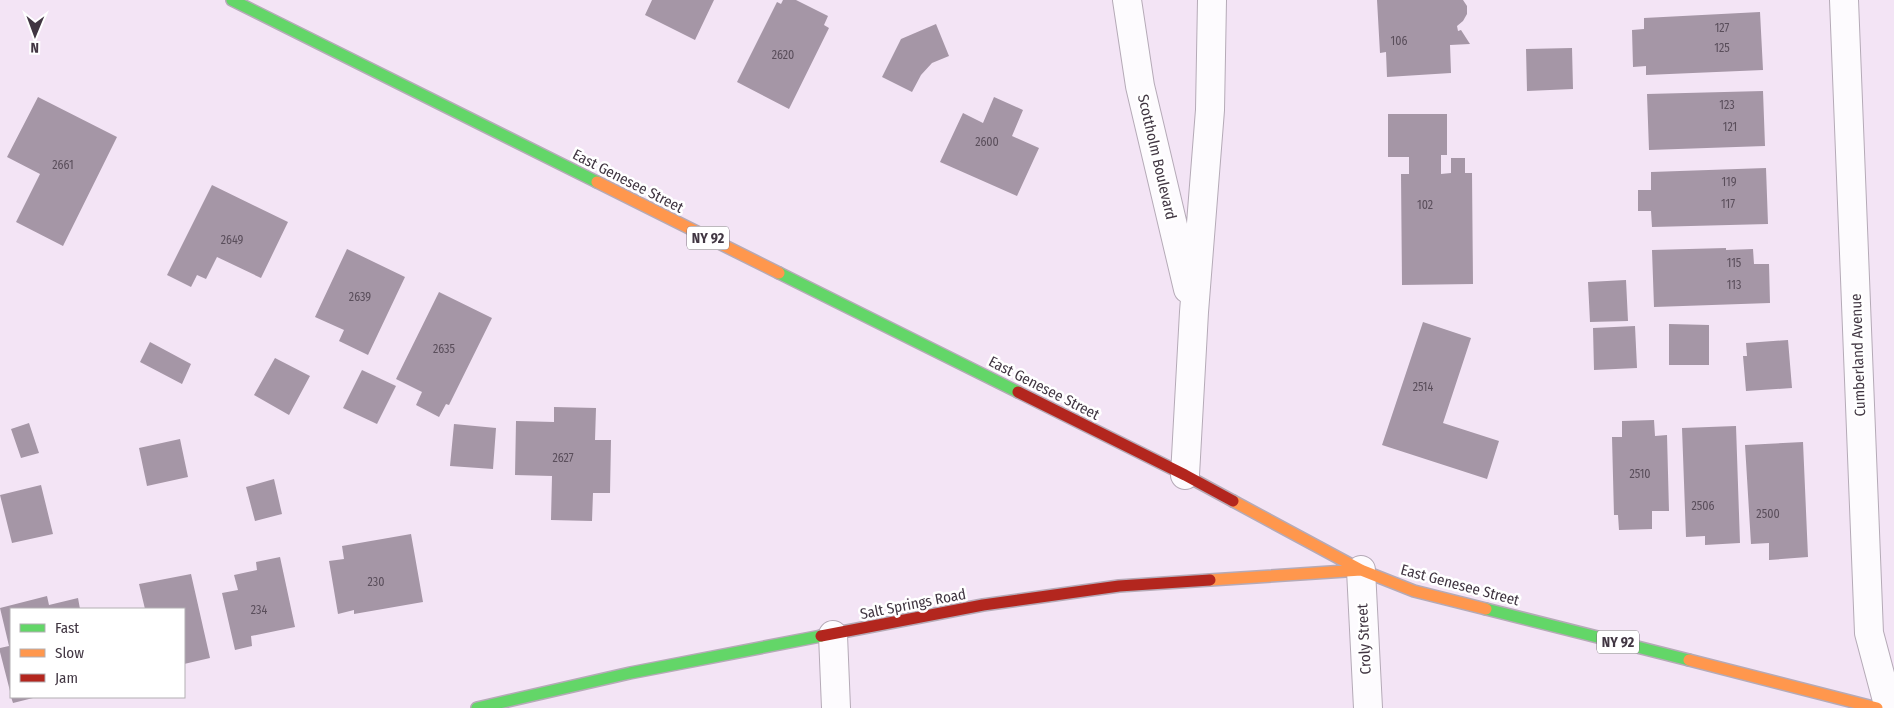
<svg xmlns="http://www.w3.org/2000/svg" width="1894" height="708" viewBox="0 0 1894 708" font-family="'Fira Sans Condensed',sans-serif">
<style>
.building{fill:#a596a6}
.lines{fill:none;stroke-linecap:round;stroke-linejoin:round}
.street-casing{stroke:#b5aab7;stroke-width:30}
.fast-casing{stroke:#b5aab7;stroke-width:14}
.slow-casing{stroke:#b5aab7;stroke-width:14}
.jam-casing{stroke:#b5aab7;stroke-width:14}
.street{stroke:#fdfbfe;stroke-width:28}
.fast{stroke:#63d668;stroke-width:11}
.slow{stroke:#ff974d;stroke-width:11}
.jam{stroke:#b3261e;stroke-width:11}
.labels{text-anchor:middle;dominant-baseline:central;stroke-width:5;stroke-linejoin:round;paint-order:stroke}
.number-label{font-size:12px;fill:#5a4e5b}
.shield{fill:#fff;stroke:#7a727b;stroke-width:1}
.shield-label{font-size:14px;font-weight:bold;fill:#413642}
.street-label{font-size:15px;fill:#413642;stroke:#fff}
</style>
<rect width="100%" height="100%" fill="#f3e4f5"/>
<path class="building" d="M652,0h62l-19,40 -50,-25z
M783,0h13l32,16 -4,9 5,3 -40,81 -52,-27 40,-80 4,2z
M1377,0h86l4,6v8l-4,7 -6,5 1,5 3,-1 9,14 -20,1 1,28 -64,4 -1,-25 -6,1z
M1760,12l3,58 -117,5v-9l-13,1 -1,-37 12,-1v-11z
M936,24l13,32 -17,7 -11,12 -9,17 -30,-15 19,-38z
M1572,48l1,41 -46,2 -1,-42z
M1763,91l2,55 -116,4 -2,-56z
M38,97l79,40 -54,109 -47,-24 24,-48 -33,-17z
M994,97l29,13 -11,26 27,12 -22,48 -77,-34 23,-49 20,10z
M1388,114h59v41h-6v19l10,-1v-15h14v15h7l1,111 -71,1 -1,-111h8v-17h-21z
M1766,168l2,56 -116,3 -1,-16h-13v-21h13v-18z
M212,185l76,37 -27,56 -44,-21 -11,22 -9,-4 -6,12 -24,-12z
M1726,248v2l27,-1 1,15h15l1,39 -116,4 -2,-57z
M347,249l58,28 -37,78 -29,-14 5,-11 -29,-13z
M1626,280l2,41 -38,1 -2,-40z
M439,292l53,26 -43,87 -3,-1 -7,13 -23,-12 6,-13 -26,-13z
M1423,322l48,16 -28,85 56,18 -12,38 -105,-34z
M1669,324l40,1v40h-40z
M1635,326l2,42 -43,2 -1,-42z
M1788,340l4,48 -46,3 -3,-35h4l-1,-13z
M150,342l41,22 -9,20 -42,-22z
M275,358l35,18 -21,39 -35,-20z
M362,370l34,16 -19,38 -34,-16z
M554,407l42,1 -1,32h16l-1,53h-17l-1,28 -41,-1 1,-44 -37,-1 1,-54 38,1z
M1654,420l1,16 12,-1 2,76h-17v18l-33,1 -1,-15h-4l-2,-78h10v-16z
M29,423l10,30 -18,5 -10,-29z
M454,424l42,4 -3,41 -43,-3z
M1736,426l4,117 -35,2v-9l-19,1 -4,-109z
M180,439l8,38 -41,9 -8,-38z
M1803,442l5,115 -39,3v-17l-18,1 -6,-99z
M274,479l8,35 -27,7 -9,-34z
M41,485l12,49 -41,9 -12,-48z
M411,534l12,68 -69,12v-4l-16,4 -9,-53 15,-2 -2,-13z
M280,557l15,70 -44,9 1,10 -17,4 -13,-57 16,-3 -4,-15 23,-5 -1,-8z
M191,574l19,84 -26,6v-55h-39l-6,-25z
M47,596l2,9 29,-7 2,11h-69v86l-11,-43v-4l9,-2 -9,-38z
M11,697h26l-24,6z"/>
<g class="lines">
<g class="street-casing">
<path id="street" d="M1127,0l13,86 48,203
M1844,0l25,633 20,75
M1185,475l9,-163 16,-202 2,-110
M1361,570l7,138
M833,635l3,73"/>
</g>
<g class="fast-casing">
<path id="fast" d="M232,0l365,182
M779,273l239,119
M1486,609l203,51
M477,708l153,-35 191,-37"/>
</g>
<g class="slow-casing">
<path id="slow" d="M597,182l182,91
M1233,501l128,69 53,21 72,18
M1210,580l151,-10
M1689,660l188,48"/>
</g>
<g class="jam-casing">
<path id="jam" d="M1018,392l167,83 48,26
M821,636l162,-31 136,-19 91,-6"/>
</g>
<use href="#street" class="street"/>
<use href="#fast" class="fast"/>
<use href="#slow" class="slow"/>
<use href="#jam" class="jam"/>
</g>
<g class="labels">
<g class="number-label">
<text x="1722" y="28">127</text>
<text x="1399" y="41">106</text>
<text x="1722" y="48">125</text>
<text x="783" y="55">2620</text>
<text x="1727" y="105">123</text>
<text x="1730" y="127">121</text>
<text x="987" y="142">2600</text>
<text x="63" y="165">2661</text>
<text x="1729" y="182">119</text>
<text x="1728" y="204">117</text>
<text x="1425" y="205">102</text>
<text x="232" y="240">2649</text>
<text x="1734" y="263">115</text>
<text x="1734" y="285">113</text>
<text x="360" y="297">2639</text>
<text x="444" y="349">2635</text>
<text x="1423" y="387">2514</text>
<text x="563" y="458">2627</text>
<text x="1640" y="474">2510</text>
<text x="1703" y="506">2506</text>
<text x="1768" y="514">2500</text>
<text x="376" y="582">230</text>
<text x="259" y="610">234</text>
</g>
<g class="shield">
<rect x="687" y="226.5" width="42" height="23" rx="4"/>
<rect x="1597" y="630.5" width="42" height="23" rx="4"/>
</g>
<g class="shield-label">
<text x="708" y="238">NY 92</text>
<text x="1618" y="642">NY 92</text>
</g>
<g class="street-label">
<text transform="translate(1157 157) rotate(77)">Scottholm Boulevard</text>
<text transform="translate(628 181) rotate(27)">East Genesee Street</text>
<text transform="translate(1858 355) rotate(-92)">Cumberland Avenue</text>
<text transform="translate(1044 388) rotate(27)">East Genesee Street</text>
<text transform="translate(1460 585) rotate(15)">East Genesee Street</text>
<text transform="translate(913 604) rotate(-11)">Salt Springs Road</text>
<text transform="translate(1364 639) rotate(-93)">Croly Street</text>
</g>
</g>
<rect x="10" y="608" width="175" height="90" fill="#ffffff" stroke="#b3afb3"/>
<rect x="20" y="624" width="25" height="8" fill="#63d668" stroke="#b3afb3"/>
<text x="55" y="633" font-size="15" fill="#413642">Fast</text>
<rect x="20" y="649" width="25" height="8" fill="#ff974d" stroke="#b3afb3"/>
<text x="55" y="658" font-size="15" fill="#413642">Slow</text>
<rect x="20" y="674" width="25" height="8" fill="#b3261e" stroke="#b3afb3"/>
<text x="55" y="683" font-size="15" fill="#413642">Jam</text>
<g transform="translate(35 35) rotate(181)" stroke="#ffffff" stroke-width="4" paint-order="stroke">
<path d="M0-4L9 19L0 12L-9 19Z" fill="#413642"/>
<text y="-8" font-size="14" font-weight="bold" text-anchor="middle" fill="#413642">N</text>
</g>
</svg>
